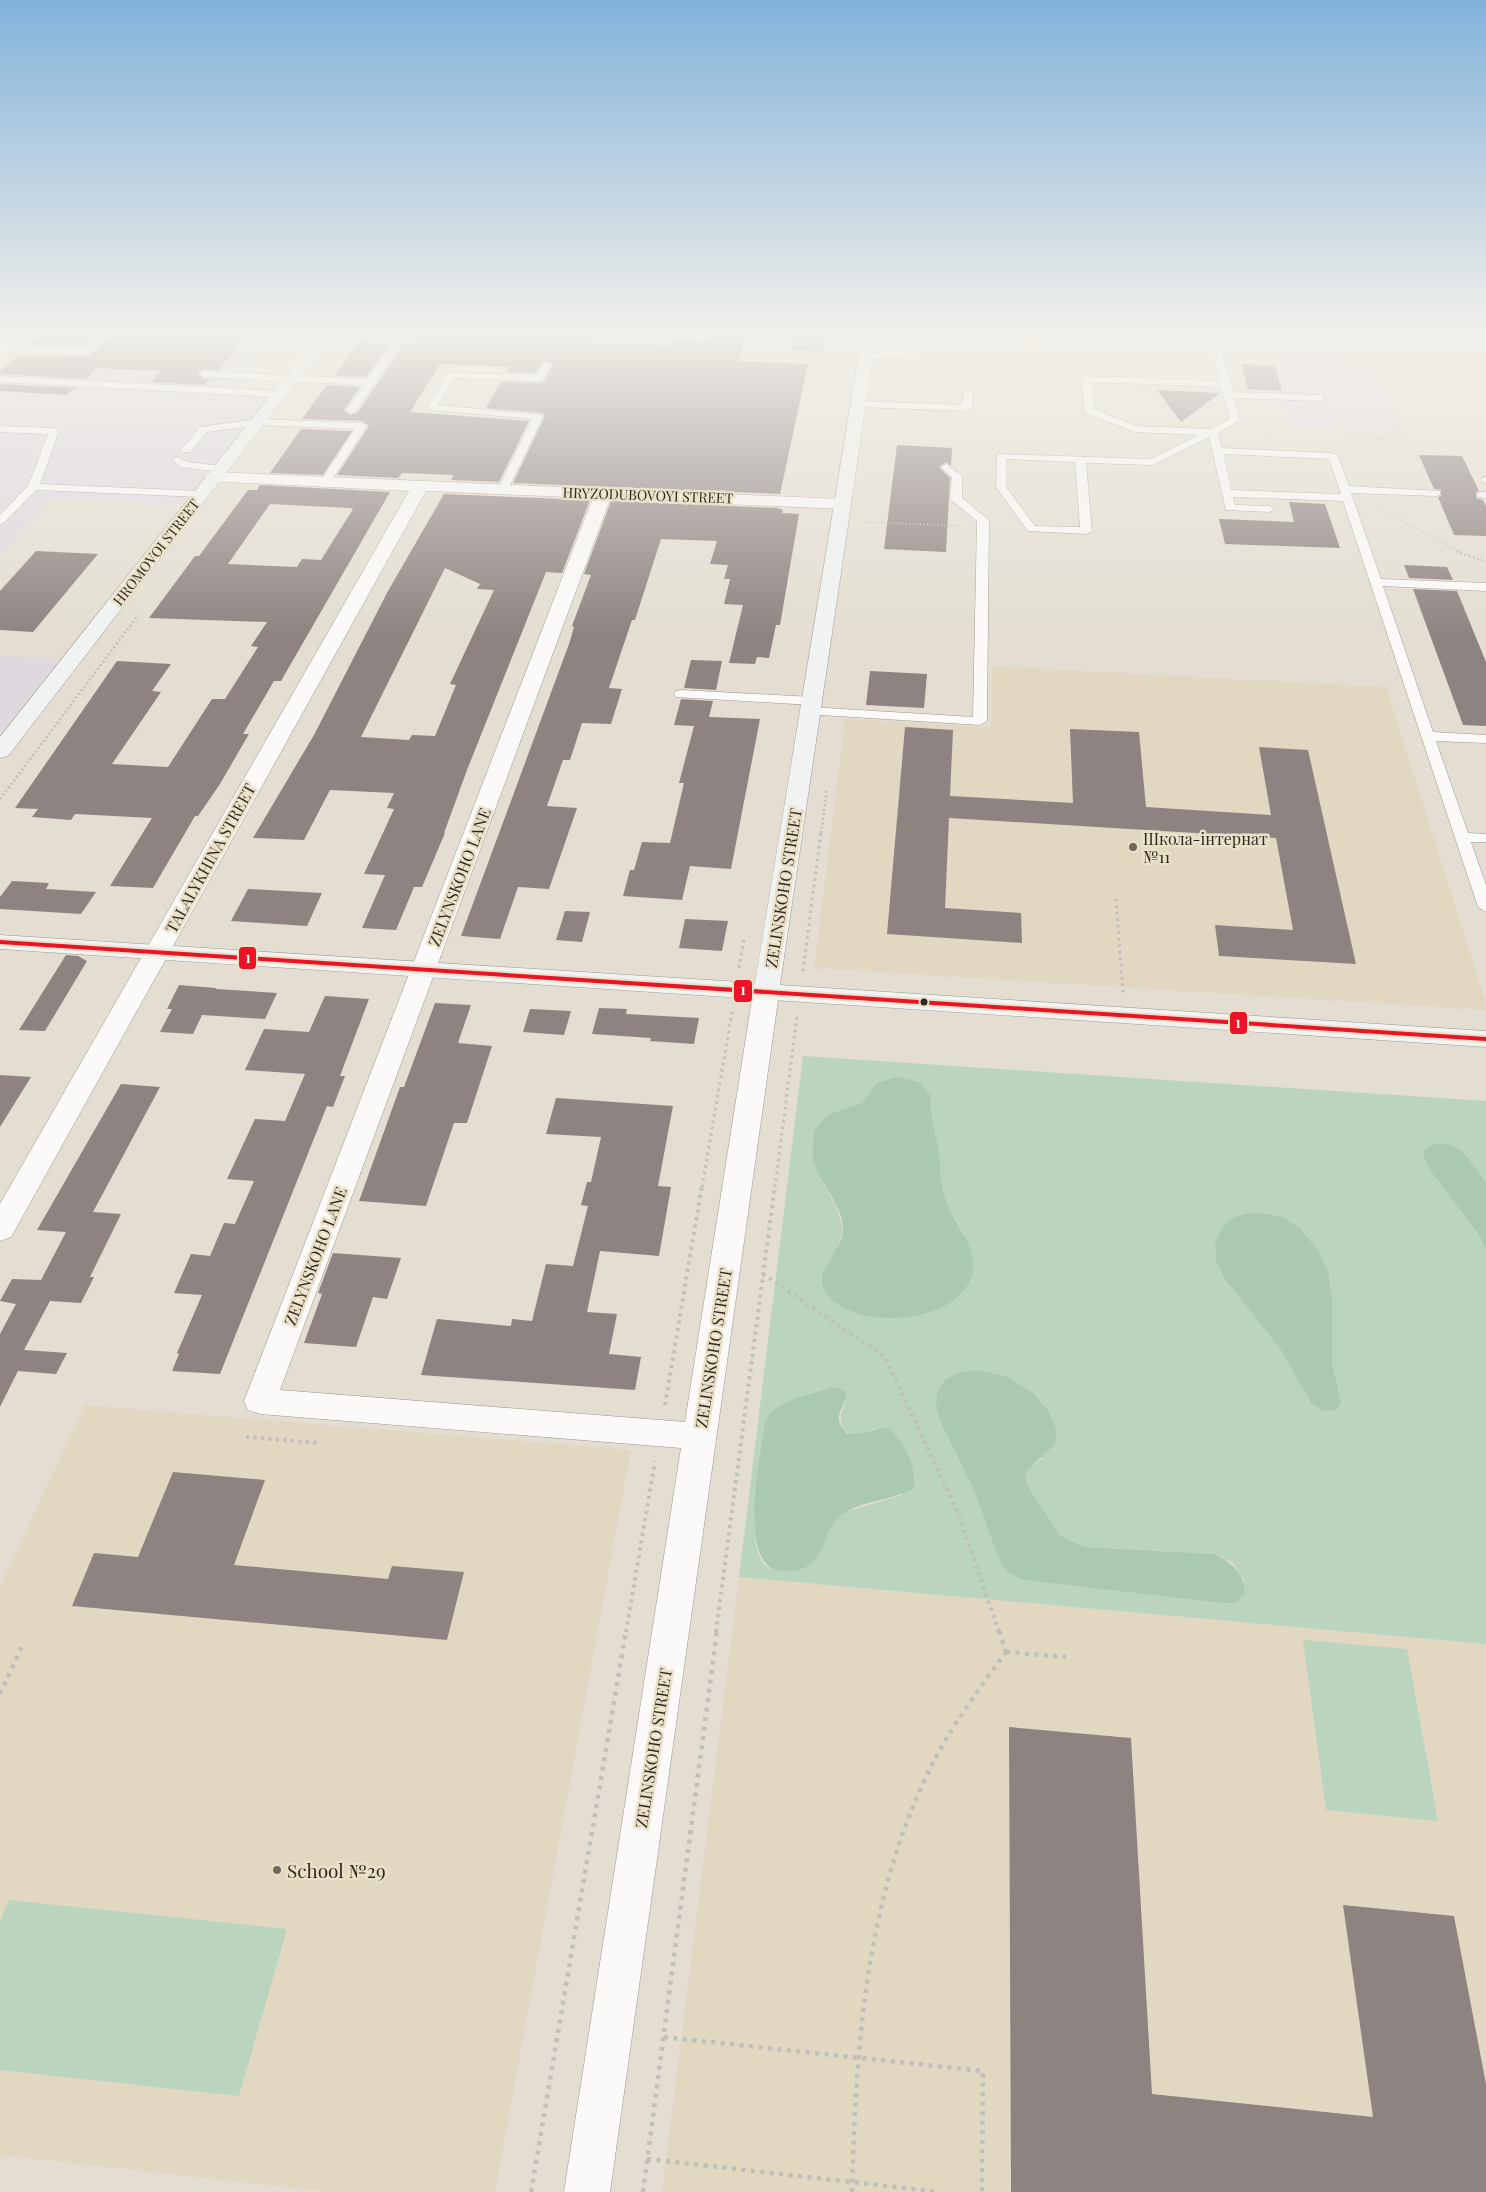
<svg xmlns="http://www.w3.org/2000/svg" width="1486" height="2192" viewBox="0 0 1486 2192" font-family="'Playfair Display',serif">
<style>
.industrial{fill:#ded8df}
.built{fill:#e2d8c2}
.green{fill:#bbd4bd;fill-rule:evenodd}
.forest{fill:#aac9b0}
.building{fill:#8e8381;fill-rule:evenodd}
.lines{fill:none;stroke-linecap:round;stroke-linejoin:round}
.lane-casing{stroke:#9c988e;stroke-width:1}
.street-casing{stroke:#9c988e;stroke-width:1}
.secondary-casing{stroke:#9c988e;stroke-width:1}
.path-far4{stroke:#c0bfb9;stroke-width:2;stroke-dasharray:1 2.5;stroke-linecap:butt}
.path-far3{stroke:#c0bfb9;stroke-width:2.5;stroke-dasharray:2 2.5;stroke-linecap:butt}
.path-far2{stroke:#c0bfb9;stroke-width:3;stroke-dasharray:2.5 4;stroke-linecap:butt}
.path-far1{stroke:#c0bfb9;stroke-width:4;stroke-dasharray:3 4.5;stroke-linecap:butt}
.path{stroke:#c0bfb9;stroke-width:4.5;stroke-dasharray:4 5.5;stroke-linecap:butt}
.lane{fill:#fbfaf8;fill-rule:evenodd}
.street{fill:#fbfaf8;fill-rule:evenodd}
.secondary{fill:#f0f3f2;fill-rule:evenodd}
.bus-1-casing{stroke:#ebe1c9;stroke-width:8}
.bus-1{stroke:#eb1325;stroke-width:4}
.poi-dot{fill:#6d695f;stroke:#ebe1c9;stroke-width:2}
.bus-dot{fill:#2e2a22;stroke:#ebe1c9;stroke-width:2}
.labels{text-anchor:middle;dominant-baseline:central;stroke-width:5;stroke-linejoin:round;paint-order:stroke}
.far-street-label{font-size:14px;fill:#2e2a22;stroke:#ebe1c9}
.poi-label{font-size:16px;fill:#2e2a22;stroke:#ebe1c9;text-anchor:start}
.street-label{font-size:16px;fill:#2e2a22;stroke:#ebe1c9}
.near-poi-label{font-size:19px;fill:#2e2a22;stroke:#ebe1c9;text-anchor:start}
.line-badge{stroke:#ebe1c9;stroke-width:2}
.badge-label{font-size:14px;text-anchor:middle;font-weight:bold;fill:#fff}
</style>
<rect width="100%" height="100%" fill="#e3ded1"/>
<path class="industrial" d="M421,329h326l-8,28 -328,-12z
M82,354l178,7 -24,28 -181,-9z
M1272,359l102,3 29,69 -109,-4 -8,-23 -19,-1 -3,-13h18z
M0,382l200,12 69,3 -86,107 -131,-6 -52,57z
M0,656l60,3 -60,76z"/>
<path class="built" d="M993,666l393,21 100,316v7l-672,-42 31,-249 146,8z
M85,1405l546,45 -136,742h-167l-328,-37v-569z
M739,1577l747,67v548h-824z"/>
<path class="green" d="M363,329h40l-8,11 -39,-2z
M803,1056l683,45v81l-18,-24 -20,-14 29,88 9,18v394l-747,-67zM877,1083l54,13 -2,18 10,41v23l7,25 19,33 -141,32 13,-18 6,-21 -6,-21 -14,-25 6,-69 33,-10zM1253,1212l27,4 49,59 3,24v63l9,41h-30l-31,-54 -56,-71 -8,-17 -1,-16 19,-28zM937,1391l106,67 -16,12 -2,7 4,11 32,48 24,11 130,7 18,9 11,17 -23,23 -199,-23 -16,-9 -9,-16 -21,-60 -35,-72 -5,-17zM847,1399c-6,14 -11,22 1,35l10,1 18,-7 26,67 -54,16 -13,9 -56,51c-4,-2 -11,-3 -14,-6 -22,-23 -3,-113 0,-144z
M1303,1640l104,9 31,172 -112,-11z
M9,1900l278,29 -48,167 -239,-26v-149z"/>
<path class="forest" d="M897,1077l22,5 12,14c-2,21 5,36 8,56 2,18 0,30 7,49 8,24 35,48 25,77 -18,52 -140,53 -149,4 -3,-14 19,-32 21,-51 2,-23 -24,-48 -29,-70 -3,-9 0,-21 0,-30l15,-17 33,-11 15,-20z
M1434,1144h14l12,6 8,8 18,24v68l-9,-18 -47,-62 -6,-12v-8z
M1253,1212l27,4 20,12 19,24 10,23 3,24v63l9,41 -5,7 -13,1 -12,-8 -31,-54 -56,-71 -8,-17 -1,-16 6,-16 13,-12z
M977,1370l28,6 27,16 17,20 8,19 -3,14 -26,25 -3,7 4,11 32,48 24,11 130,7c18,10 29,18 30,40l-10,9h-14l-199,-23 -16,-9 -9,-16 -21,-60 -35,-72 -5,-17 1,-15 7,-10 13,-8z
M832,1387c26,3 9,16 7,29 -1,8 4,12 8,18 15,1 27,-6 41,-6 17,14 28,38 26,60 -21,12 -50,13 -68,24 -23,15 -19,36 -33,50 -8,8 -21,10 -32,9 -46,-4 -19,-120 -16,-150 11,-21 46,-26 67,-34z"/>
<path class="building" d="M48,329h56l-19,18 -55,-2z
M119,329h132l-9,9h3l-27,32 -14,-1 -7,4 6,6h7l-6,6 -53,-3 10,-11 -64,-3 -11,11 -86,-5v-3l19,-16 70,1z
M421,329h169l-6,13 90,3 2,-5 30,1 4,-12h37l-9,32 70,3 -28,130 -267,-11 32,-67 -3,-3 -56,-5 15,-26 39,1 5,-2 9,-18 -10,-3 -8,13 -30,-1 3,-5 -69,-3 -30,48 119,9 -30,61 -48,-2 3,-5 -52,-2 -4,5 -61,-3 32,-49 -7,-5 -60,-2 25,-34 33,2 -16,23 6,5 7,-2 45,-66 -2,-3 -5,-1 17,1z
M796,329h32l-5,23 -32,-2z
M359,342l32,1 -25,34 -32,-1z
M1241,364l34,2 7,25 -34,-2z
M0,384l75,4 -9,7 -66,-4z
M1157,390l63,3 -39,29z
M301,429l51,2 -29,44 -53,-2z
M897,445l55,3 -1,18 -5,-4 -7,5 11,11 -4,74 -62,-3z
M1419,455l43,1 17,35 -3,1v6l7,2 3,6v30l-32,-1 -16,-38 3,-1v-6l-7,-1z
M260,485l130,7 -109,189h-7l-31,53h6l-29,50 -22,32h-3l-42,72 -43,-2 42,-68 -77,-4 -4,6 -39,-3 6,-8 -23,-1 102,-147 54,3 -19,27 9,1 -49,72 56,3 44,-68h13l33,-52 -7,-1 16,-24 -118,-4 46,-62h4l49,-66h9zM270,504l80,4 3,1 -32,51 -19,-1 -5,8 -69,-3z
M444,494l146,6 -28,73 -16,-1 -79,198 -23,63h1l-23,54h-8l-18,43 -34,-2 23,-53 -21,-1 30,-65 -7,-1 7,-15 -64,-3 -26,50 -51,-2 61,-103 74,-144zM445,568l35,16 -3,5 17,1 -44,94 6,1 -21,51 -23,-1 -3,5 -48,-3z
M611,501l166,7 6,2 -1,3 17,1 -19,111h-4l-7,33 -12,-1 -2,7 -26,-1 14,-58 -19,-1 6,-25h-6l4,-14 -18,-1 7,-23 -56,-2 -26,81h-3l-23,68 13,1 -11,35 -29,-1 -12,37h-7l-16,46 30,2 -28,81 -31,-2 -18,52 -39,-3 108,-292 5,-17 -2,-1 19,-51 -7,-1z
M1289,502l36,2 15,44 -115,-4 -6,-25 75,3z
M36,551l62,3 -65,78 -33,-2v-39z
M1404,565l43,2 6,13 -44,-2z
M1413,589l44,2 29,71v64l-23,-1z
M691,660l31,1 -6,29 -32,-2z
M870,671l57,3 -3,34 -58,-3z
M681,699l32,2 -4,16 51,2 -29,150 -41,-3 -8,34 -59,-4 7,-26h4l8,-28 28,1 14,-60h-5l15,-57 -20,-1z
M905,727l48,3 -3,66 123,7 -3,-74 69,3 7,75 125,8 -12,-68 49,3 48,214 -137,-8 -4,-31 78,5 -17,-92 -327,-20 -4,90 76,5 1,30 -135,-9z
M12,881l37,2 -3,6 50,3 -15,22 -81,-5v-12z
M248,889l74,4 -15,33 -76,-5z
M565,911l25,1 -8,30 -26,-2z
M685,919l43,2 -6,30 -43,-3z
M66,955l12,1 9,5 -42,70 -26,-1z
M179,985l37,3v1l61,4 -12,26 -63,-4 -9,19 -33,-2 12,-23h-5z
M325,996l44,3 -29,77h5l-12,31 -6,-1 -107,268 -48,-3 7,-17 -2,-1 25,-58 -28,-2 17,-39 19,2 14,-33 11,1 19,-43 -27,-2 28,-60 30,2 20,-47 -60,-4 19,-41 45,3z
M435,1003l36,2 -13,38 34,3 -25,77h-13l-28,83 -67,-5 41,-114h4z
M599,1008l28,1 -1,5 73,4 -5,26 -44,-3 1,-3 -59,-4z
M530,1009l41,2 -7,24 -41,-3z
M0,1075l31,2 -31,50z
M121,1084l39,3 -67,125 28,2 -31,63h4l-13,26 -31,-2 -26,49 43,3 -11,21 -38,-3 -18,36v-73l16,-30 -16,-3 12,-22 29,1 25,-48 -29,-2z
M556,1098l117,8 -15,80 13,1 -12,69 -59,-5 -13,61 30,2 -8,40 32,3 -6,33 -214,-15 16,-56 74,7 1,-7 20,2 14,-57 27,2 15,-60 -7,-1 6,-23h4l10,-45 -55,-3z
M333,1253l68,5 -14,41 -14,-2 -17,50 -52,-4 18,-49 -4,-1z
M173,1472l92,8 -31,85 154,14 4,-13 72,6 -17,68 -375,-34 22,-53 44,4z
M1009,1727l122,11 21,356 221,23 -30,-212 111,11 32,168v108h-475z"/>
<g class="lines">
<g class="lane-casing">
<path id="lane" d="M16,329h10l-20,17 80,3 21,-20h10l-29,26 -88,-3v-10z
M654,329h18l3,2 -5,3z
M771,329h9l-4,11 -8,-2z
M1096,329h28l-5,3 -254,28 -5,-3 5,-3z
M1207,329h9l17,63 87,3 5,3 -5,3 -86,-3 6,22 -22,13 4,15 111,5 5,3 11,30 91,5v4l-4,1 -85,-3 30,86 105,4v8l-103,-5 50,146 53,3v8l-50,-2 32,92 18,1v8h-15l15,43v27l-8,-5 -135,-406 -110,-4 2,8 34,1 6,3 -6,3 -43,-2 -17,-73 -56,28 -67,-2 6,68 -6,3 -58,-3 -32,-44 1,-33 154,5 48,-24 -64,-3 -50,-19 -4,-34 5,-3 134,5zM1091,382l130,5 9,32 -20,10 -74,-3 -42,-17zM1223,454l106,5 12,35 -110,-4zM1006,459l69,3 5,65 -45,-1 -29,-39z
M392,344l8,2 -45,66 -4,1 -5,-3 18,-25 -160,-8 -5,-3 5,-3 163,8z
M544,362l8,2 -9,16 -3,1 -86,-3 -16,27 104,10 1,2 -35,72 -1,2h-8l-1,-2 34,-70 -100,-9 -5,-3 21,-34 89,2z
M0,376l278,15 5,3 -5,3 -278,-15z
M964,390l9,2 -1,16 -5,3 -109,-4 -5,-3 5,-3 104,4z
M257,419l105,4 5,3 -38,58 -4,1 -5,-3 35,-53 -98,-4 -50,7 -17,20h-8l-1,-2 19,-23z
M0,426l54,2 5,3 -19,53 160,7 6,3 -6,3 -164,-7 -32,33 -4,1v-9l28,-29 20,-52 -48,-2z
M177,457l11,5 32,4 5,3 -5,3 -39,-5 -9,-7z
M946,464l16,12v22l27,22 -2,201 -7,4 -175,-11 -2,-3 7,-4 163,10 4,-196 -27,-22 2,-22 -11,-10z
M1486,476v7l-4,-1 -1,-3z
M1481,492h5v6l-9,-1v-4z
M681,690l131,7 7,4 -7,4 -136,-8 -2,-3 2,-3z"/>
</g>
<g class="street-casing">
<path id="street" d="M214,472l628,27 6,1 3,4 -3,4 -6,1 -232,-10 -330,891 405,32 68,-429 4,-6 9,-2 9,2 4,6 -169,1199h-46l117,-744 -421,-34 -12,-4 -4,-9 349,-903 -167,-7 -411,739 -4,7 -11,4v-37l409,-713 -201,-10 -3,-4 3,-4z"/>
</g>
<g class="secondary-casing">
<path id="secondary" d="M323,329h14l-329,427 -8,2v-21z
M863,329h14l-97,656 706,46v16l-1486,-98v-14l755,48z"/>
</g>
<path class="path-far4" d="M351,332l30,1
M407,334l10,1
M1252,427l17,7
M1341,438l145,5
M1351,452l48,-10
M1382,510l78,42
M864,522l96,4"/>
<path class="path-far3" d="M1456,551l30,11
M0,799l137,-182
M821,833l6,-44"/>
<path class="path-far2" d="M1116,899l7,94
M739,968l5,-28
M803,971l18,-139
M702,1187l30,-175
M775,1187l22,-171"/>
<path class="path-far1" d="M763,1274l122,83 73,156 41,119
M665,1405l37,-220
M246,1437l74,6
M626,1632l29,-171
M716,1632l59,-447"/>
<path class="path" d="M999,1631l7,21
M1006,1652l60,5
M0,1694l23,-50
M664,2037l319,34 -1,121
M647,2159l293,33
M531,2192l95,-561
M643,2192l74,-561
M852,2192c4,-146 13,-296 81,-429 20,-40 47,-75 73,-111"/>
<use href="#lane" class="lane"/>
<use href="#street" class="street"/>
<use href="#secondary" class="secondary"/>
<g class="bus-1-casing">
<path id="bus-1" d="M0,942l1486,97"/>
</g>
<use href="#bus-1" class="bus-1"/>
</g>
<linearGradient id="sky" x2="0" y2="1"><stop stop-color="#82b2da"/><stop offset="0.52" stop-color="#f2f0ea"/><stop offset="1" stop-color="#f2f0ea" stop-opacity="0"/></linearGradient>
<rect width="1486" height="636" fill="url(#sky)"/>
<g class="poi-dot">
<circle cx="1133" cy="847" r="5"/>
<circle cx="277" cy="1870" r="5"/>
</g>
<circle class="bus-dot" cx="924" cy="1002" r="4.5"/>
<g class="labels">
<g class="far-street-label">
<text transform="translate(648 495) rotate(2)">HRYZODUBOVOYI STREET</text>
<text transform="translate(156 552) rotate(-52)">HROMOVOI STREET</text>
</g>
<g class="poi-label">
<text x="1143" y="838">Школа-інтернат<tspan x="1143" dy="18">№11</tspan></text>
</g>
<g class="street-label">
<text transform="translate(210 858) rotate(-61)">TALALYKHINA STREET</text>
<text transform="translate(459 877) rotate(-69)">ZELYNSKOHO LANE</text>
<text transform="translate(783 888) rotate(-81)">ZELINSKOHO STREET</text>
<text transform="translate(315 1256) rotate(-69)">ZELYNSKOHO LANE</text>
<text transform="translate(713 1348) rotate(-81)">ZELINSKOHO STREET</text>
<text transform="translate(653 1748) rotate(-81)">ZELINSKOHO STREET</text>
</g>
<g class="near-poi-label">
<text x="287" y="1870">School №29</text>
</g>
</g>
<g class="line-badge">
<rect x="238" y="946" width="19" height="24" rx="5" fill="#eb1325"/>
<rect x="733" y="979" width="20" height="24" rx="5" fill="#eb1325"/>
<rect x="1229" y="1011" width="19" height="24" rx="5" fill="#eb1325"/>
</g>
<g class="badge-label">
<text x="248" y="963">1</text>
<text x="743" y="995">1</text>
<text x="1238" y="1028">1</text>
</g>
</svg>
